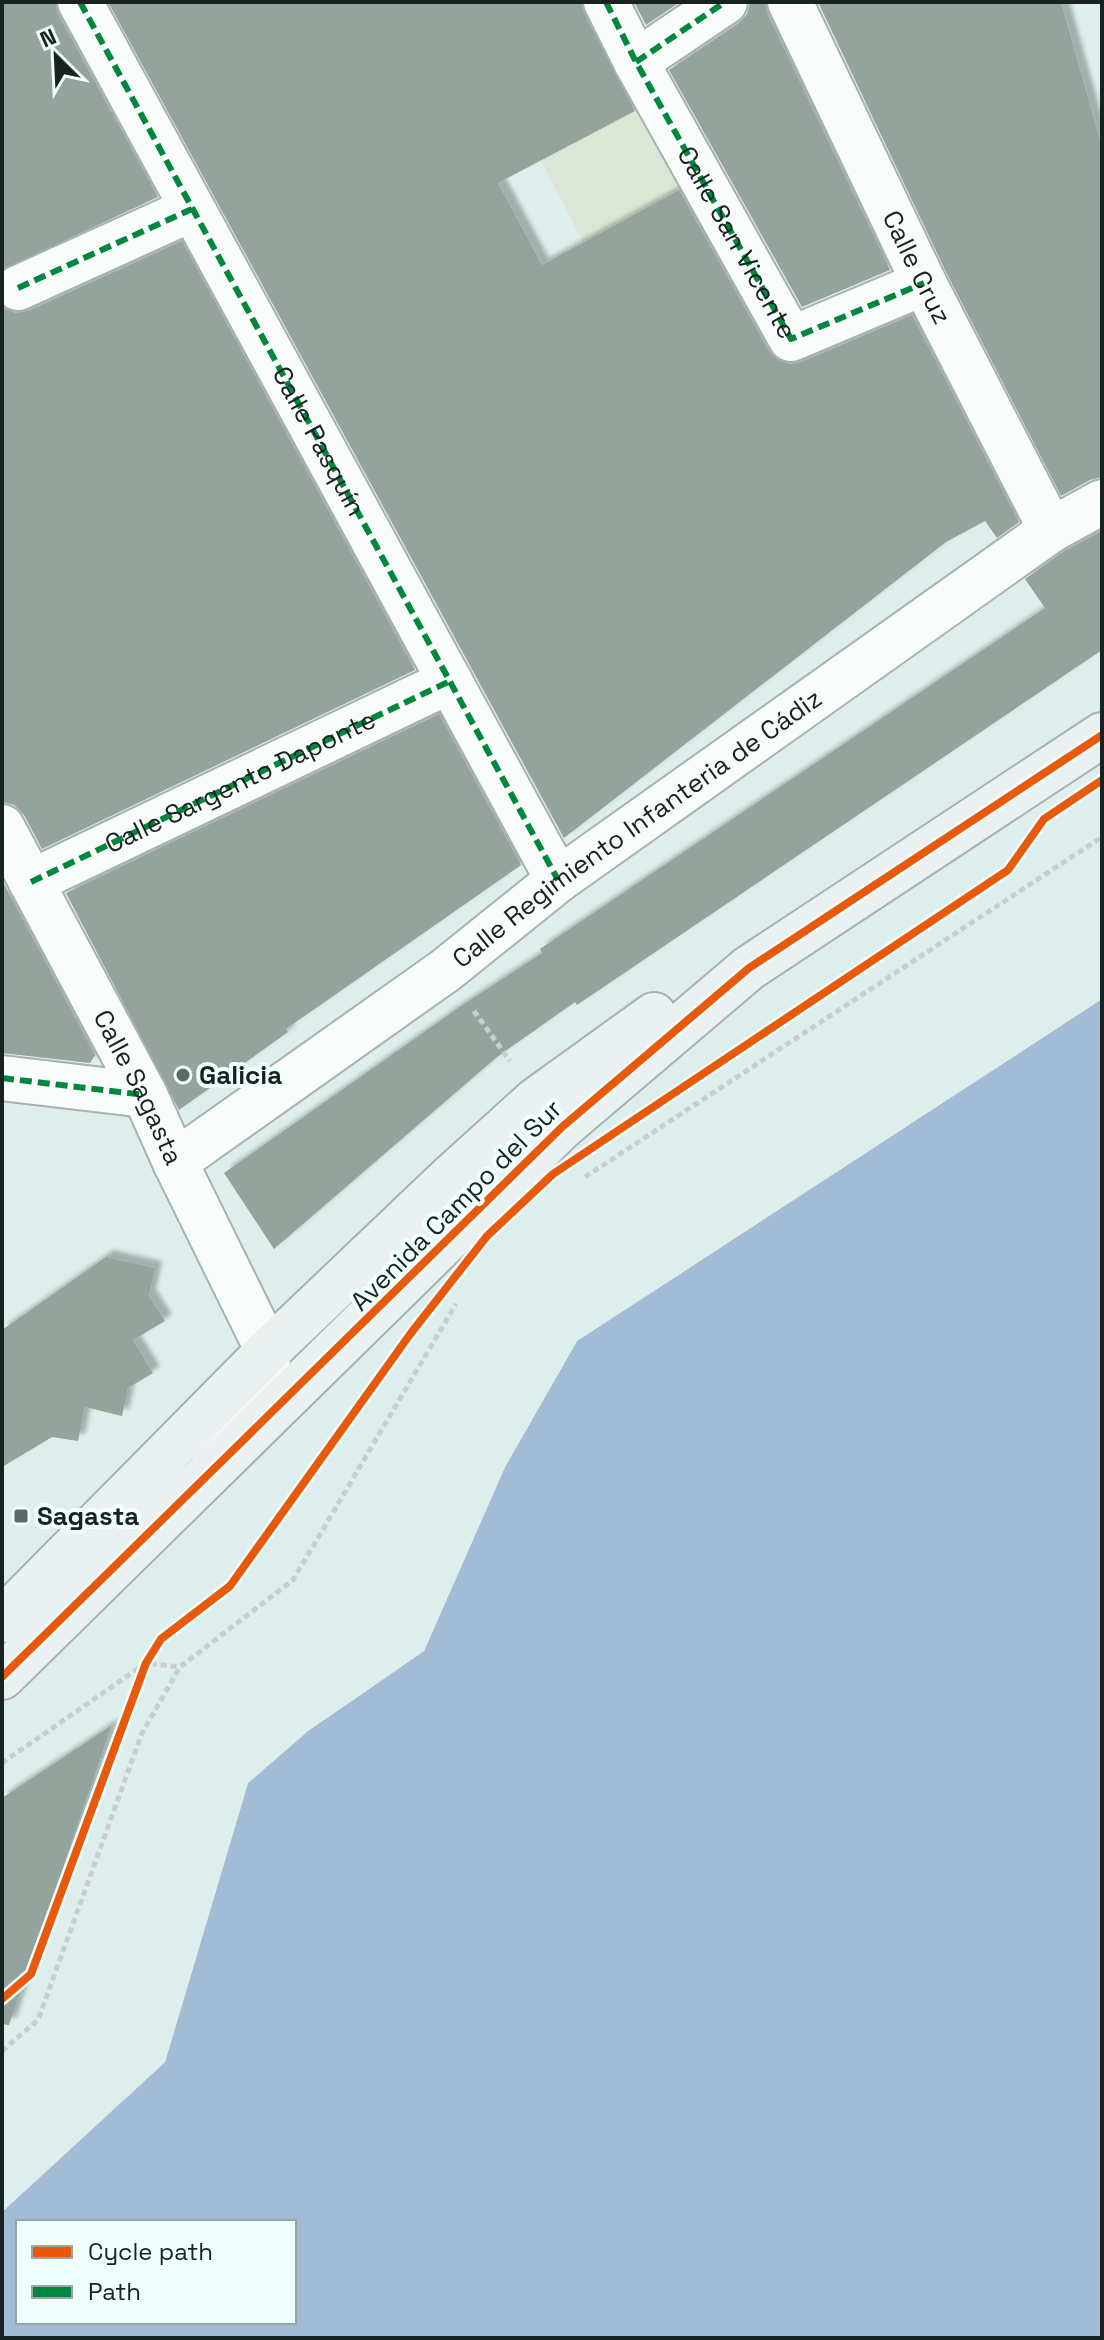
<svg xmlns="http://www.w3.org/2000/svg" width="1104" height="2340" viewBox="0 0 1104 2340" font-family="'Space Grotesk',sans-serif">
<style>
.green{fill:#dbe6d4}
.water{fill:#a2bcd5;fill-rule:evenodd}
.pier{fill:#deeeec}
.building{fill:#94a39c;filter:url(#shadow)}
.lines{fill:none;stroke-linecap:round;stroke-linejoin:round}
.street-casing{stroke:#a5b2b0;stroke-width:48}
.secondary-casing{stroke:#a5b2b0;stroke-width:48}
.path{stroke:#c8cdcd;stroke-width:5;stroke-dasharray:6 4;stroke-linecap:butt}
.street{stroke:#fafcfc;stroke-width:44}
.secondary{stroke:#ebf1f1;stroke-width:44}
.quiet{stroke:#00873e;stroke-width:6;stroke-dasharray:12 6;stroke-linecap:butt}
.cycleway-casing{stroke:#eefffc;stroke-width:13}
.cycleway{stroke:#e8590c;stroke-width:8}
.poi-dot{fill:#5d6968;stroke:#eefffc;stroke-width:3}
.labels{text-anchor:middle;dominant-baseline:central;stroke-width:8;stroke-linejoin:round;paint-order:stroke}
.street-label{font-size:26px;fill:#182221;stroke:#eefffc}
.poi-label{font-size:26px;font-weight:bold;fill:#182221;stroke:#eefffc;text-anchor:start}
</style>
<defs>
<filter id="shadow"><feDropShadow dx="7" dy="-7" stdDeviation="2" flood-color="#0004"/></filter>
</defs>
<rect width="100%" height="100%" fill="#deeeec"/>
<path class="green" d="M651,103l41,79 -109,60 -42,-82z"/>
<path class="water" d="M1102,999v1339h-1100v-126l163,-150 83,-279 60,-52 116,-80 81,-184 72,-126zM18,2222h276v100h-276z"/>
<path class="pier" d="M1102,995v4l-525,342 -72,126 -81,184 -116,80 -60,52 -83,279 -163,150v-5l160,-147 82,-279 62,-53 115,-79 80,-184 73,-127z"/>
<path class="building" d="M2,2h53l3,12 100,183 -156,73z
M108,2h473l3,11 51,98 -137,72 44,82 137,-75 90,161 9,9 12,4 11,-2 111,-47 107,207 -22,16 -12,-17 -39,21 -382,296z
M634,2h46l-34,23z
M750,2h15l2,11 123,257 -88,37 -133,-237 70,-47 8,-9z
M818,2h243l41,145v330l-12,3 -29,16 -115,-224z
M182,241l233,429 -373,179 -18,-34 -10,-10 -12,-3v-495l13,6 13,-2z
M1102,531v119l-525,355 -2,-3 -78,55 -223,192 -50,-76 237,-167 81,-53 -2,-4 505,-341 -20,-29 39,-28z
M439,714l82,151 -235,164 2,3 -109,78 -113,-217z
M2,880l93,175 -5,8 -88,-10z
M106,1257l49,11 -6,28 16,25 -32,19 20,33 -25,15 -6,28 -37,-9 -7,34 -26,-4 -50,30v-137z
M112,1725l-103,300 -7,-1v-226z"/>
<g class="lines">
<g class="street-casing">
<g id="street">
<path id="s1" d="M80,2l478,878"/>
<path d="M606,2l30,60 155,277 133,-56"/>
<path id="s2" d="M790,2l134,281 127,247"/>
<path d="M636,62l89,-60"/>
<path d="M18,288l174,-79"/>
<path id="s3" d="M2,827l143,268 30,67 93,189 -1,34 -57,59"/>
<path d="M31,882l419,-201"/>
<path d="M2,1078l143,17"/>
<path id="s4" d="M175,1162l271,-192 112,-90 493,-350 51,-28"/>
</g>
</g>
<g class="secondary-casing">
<path id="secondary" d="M2,1620l266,-269 185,-176 83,-75 118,-85
M2,1677l560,-550 187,-159 353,-233"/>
</g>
<path class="path" d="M474,1011l36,50
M585,1177l517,-340
M2,1763l144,-100 34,4
M2,2051l36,-31 104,-287 38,-66 113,-87 163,-276"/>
<use href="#street" class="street"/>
<use href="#secondary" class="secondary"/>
<g class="quiet">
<path d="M80,2l478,878"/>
<path id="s5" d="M606,2l30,60 155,277 133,-56"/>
<path d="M636,62l89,-60"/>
<path d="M18,288l174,-79"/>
<path id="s6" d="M31,882l419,-201"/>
<path d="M2,1078l143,17"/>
</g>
<g class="cycleway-casing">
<path id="cycleway" d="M2,1677l560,-550 187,-159 353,-233
M2,1999l29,-25 115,-311 15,-24 69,-53 181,-253 76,-97 66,-62 455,-304 36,-51 58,-39"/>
</g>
<use href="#cycleway" class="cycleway"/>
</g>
<g class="poi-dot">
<circle cx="183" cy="1075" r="8"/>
<rect x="13" y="1508" width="16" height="16" rx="4"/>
</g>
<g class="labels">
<g class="street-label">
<text stroke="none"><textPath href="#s5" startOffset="274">Calle San Vicente</textPath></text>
<text stroke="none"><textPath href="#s2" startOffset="294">Calle Cruz</textPath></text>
<text stroke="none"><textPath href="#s1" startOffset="500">Calle Pasquín</textPath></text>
<text stroke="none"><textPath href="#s6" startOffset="232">Calle Sargento Daponte</textPath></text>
<text stroke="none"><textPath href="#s4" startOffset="570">Calle Regimiento Infanteria de Cádiz</textPath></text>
<text stroke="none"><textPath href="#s3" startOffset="294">Calle Sagasta</textPath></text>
<text transform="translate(456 1205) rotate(-45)">Avenida Campo del Sur</text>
</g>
<g class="poi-label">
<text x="199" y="1075">Galicia</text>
<text x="37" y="1516">Sagasta</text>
</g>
</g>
<rect width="1104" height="2340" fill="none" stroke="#182221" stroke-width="8"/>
<rect x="16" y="2220" width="280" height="104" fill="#eefffc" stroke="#98a7a4" stroke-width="2"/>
<rect x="32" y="2246" width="40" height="12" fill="#e8590c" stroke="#98a7a4" stroke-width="2"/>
<text x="88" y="2260" font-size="24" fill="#182221">Cycle path</text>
<rect x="32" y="2286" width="40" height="12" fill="#00873e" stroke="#98a7a4" stroke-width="2"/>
<text x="88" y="2300" font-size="24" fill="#182221">Path</text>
<g transform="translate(56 56) rotate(336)" stroke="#eefffc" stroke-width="6" paint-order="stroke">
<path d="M0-6L14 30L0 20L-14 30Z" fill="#182221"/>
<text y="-12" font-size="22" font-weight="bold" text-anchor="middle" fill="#182221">N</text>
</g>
</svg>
